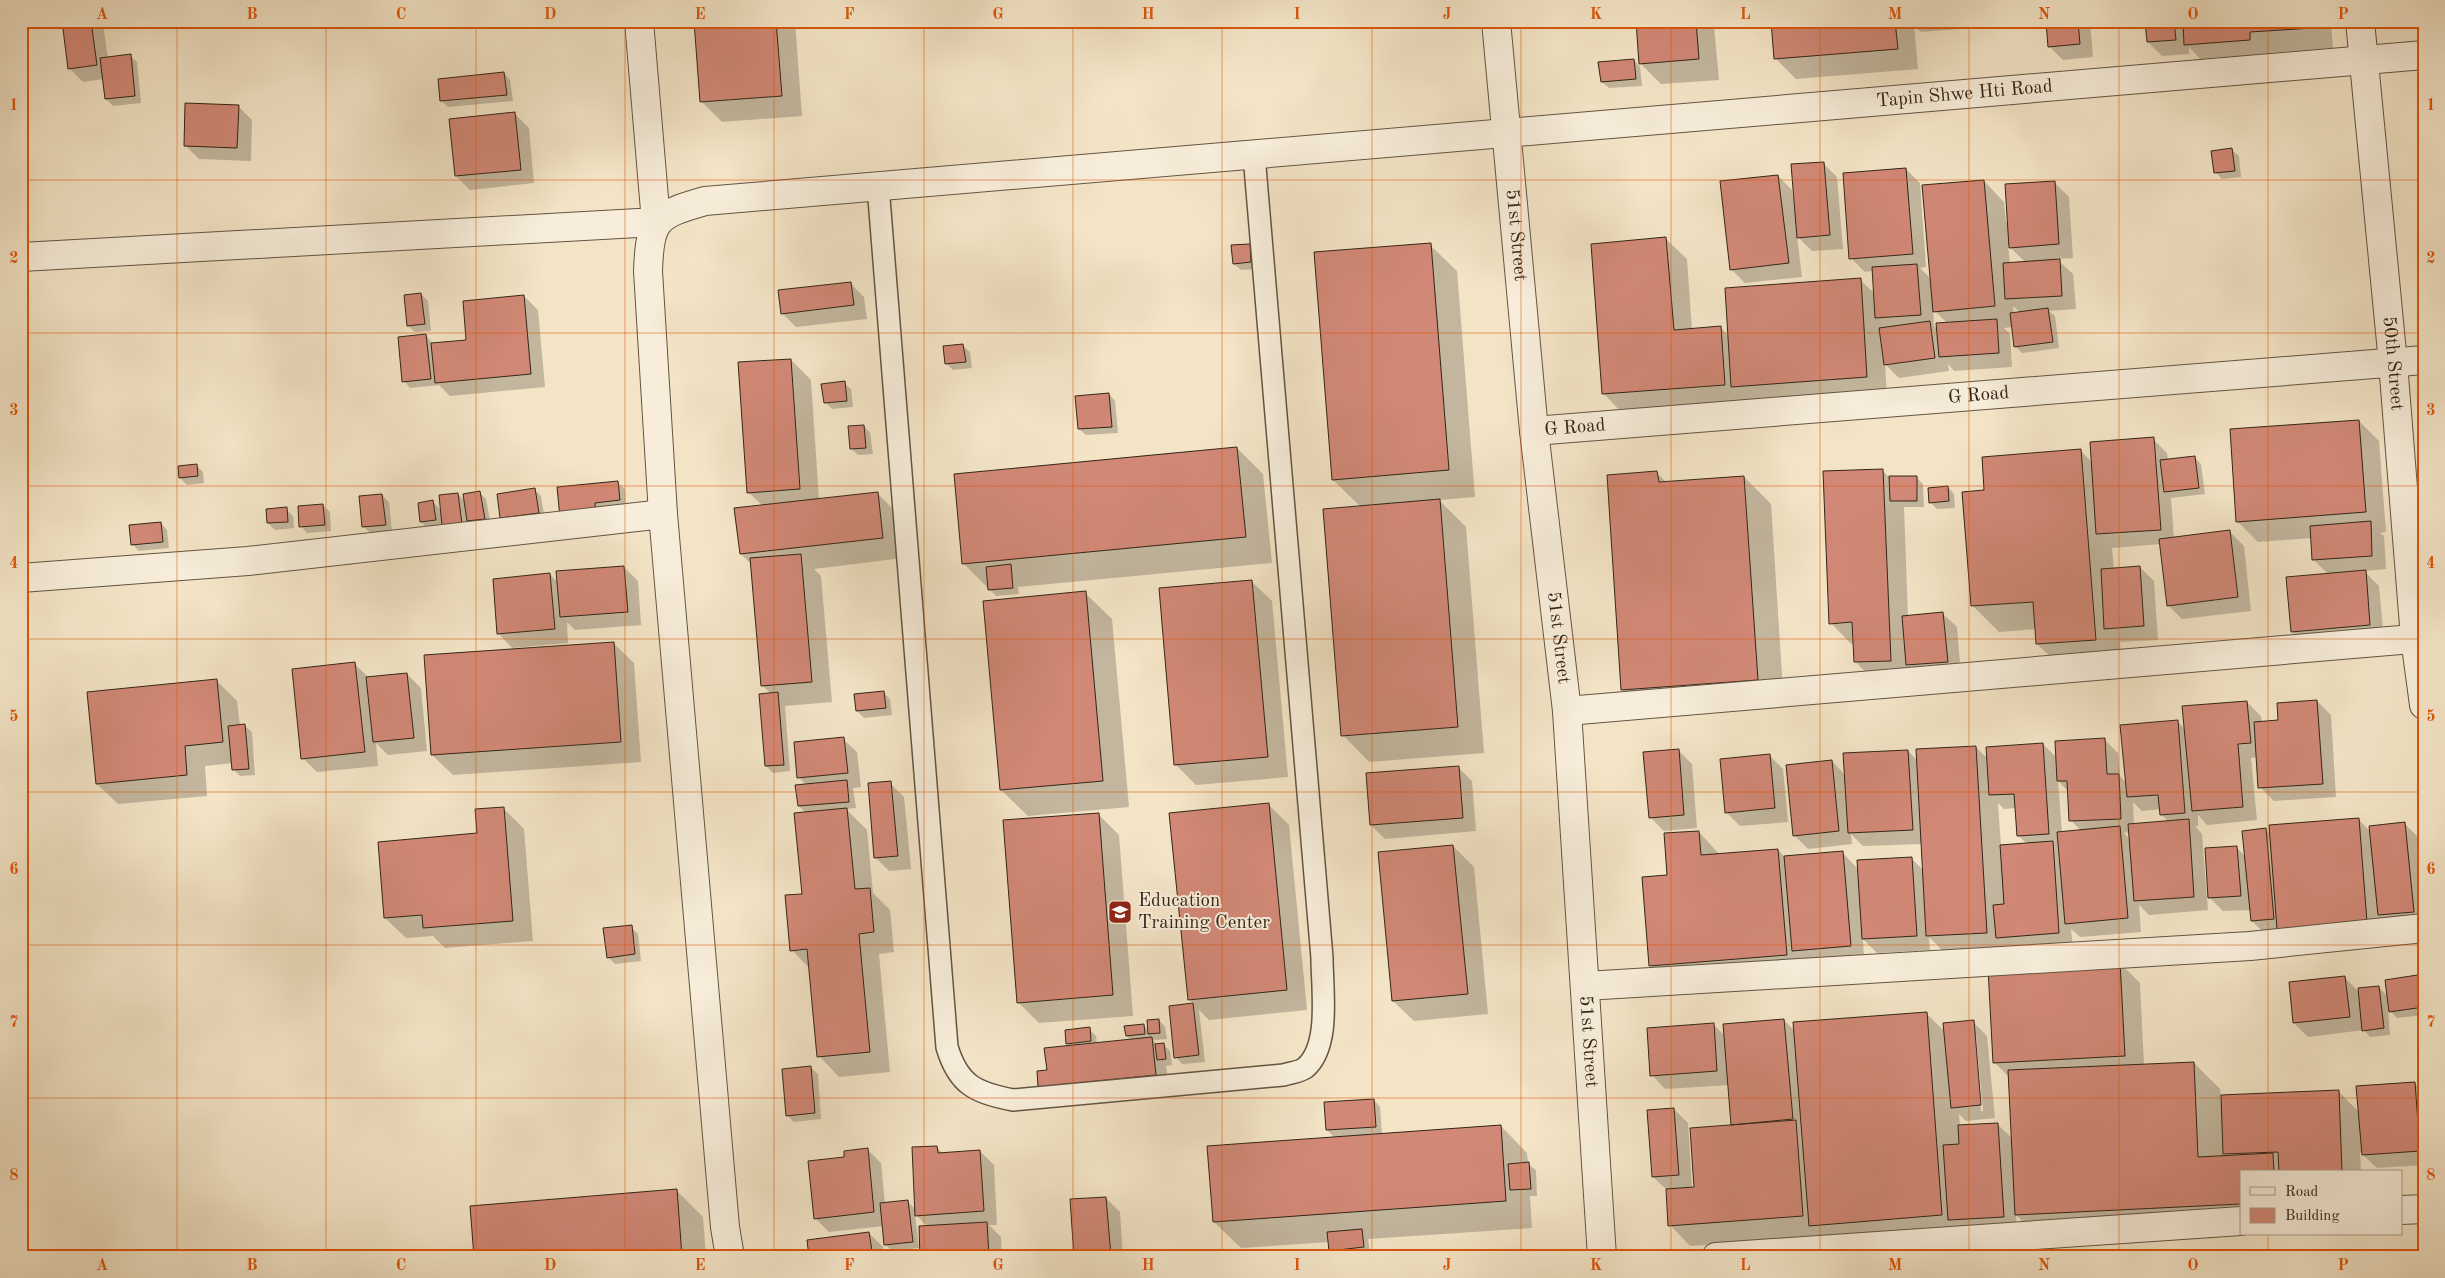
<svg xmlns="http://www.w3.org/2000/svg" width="2445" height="1278" viewBox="0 0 2445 1278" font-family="'Old Standard TT',serif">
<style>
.shadow{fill:#0003;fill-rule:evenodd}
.building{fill:#d18876;stroke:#332516}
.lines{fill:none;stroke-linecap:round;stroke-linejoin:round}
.service-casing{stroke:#635542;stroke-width:24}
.minor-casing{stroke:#635542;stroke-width:30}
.service{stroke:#f7edda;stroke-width:21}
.minor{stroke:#f7edda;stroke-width:28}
.grid{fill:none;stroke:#df560c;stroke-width:1;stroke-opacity:0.55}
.labels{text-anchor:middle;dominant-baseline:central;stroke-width:4;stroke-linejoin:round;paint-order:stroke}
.street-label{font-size:19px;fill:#332516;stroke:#f7edda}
.poi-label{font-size:19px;fill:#332516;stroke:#f7edda;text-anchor:start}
.neatline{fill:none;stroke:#df560c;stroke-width:2}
.grid-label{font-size:16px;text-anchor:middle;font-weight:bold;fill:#df560c}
</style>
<rect width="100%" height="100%" fill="#f3e4c6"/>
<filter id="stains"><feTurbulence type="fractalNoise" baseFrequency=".004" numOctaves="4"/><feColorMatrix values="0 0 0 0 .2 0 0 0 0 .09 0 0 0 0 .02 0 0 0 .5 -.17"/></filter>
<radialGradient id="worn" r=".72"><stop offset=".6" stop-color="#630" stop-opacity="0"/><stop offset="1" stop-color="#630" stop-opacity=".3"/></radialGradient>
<path class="shadow" d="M63,21h36l4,4 5,33 22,-2 7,6 4,41 -28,3 -7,-7 -2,-20 -21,3 -14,-14z
M695,21h100l7,95 -80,6 -21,-21z
M1637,21h347v6l-63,5 -7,-6 4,43 -122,10 -21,-21 -3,-35 -56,5 -2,-2 5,54 -58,4 -20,-20z
M2047,21h43l3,36 -30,3 -14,-14z
M2147,21h184l2,27 -63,5v7l-64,5 -17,-18v7l-27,2 -14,-14z
M1634,60l6,7 2,19 -33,2 -7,-6z
M504,73l6,7 3,21 -65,6 -7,-7z
M238,106l14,14 -1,41 -52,-2 -14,-14z
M515,114l14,14 5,55 -64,7 -14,-14z
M2232,150l7,6 2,21 -19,2 -7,-7z
M1823,163l14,14 6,72 -31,2 -15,-15 5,41 -57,6 -14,-14 47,-93 14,14 2,16h2z
M1906,169l14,14 6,84 -6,1 12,12 52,-99 20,21 2,20 49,-39 14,14 4,61 -16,1 16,15 3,35 -27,2 6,5 4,32 -37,5 -7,-7 -2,-19 -9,1 6,6 2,33 -58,4 -6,-7 1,7 -50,7 -14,-14 2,33 -134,10 -8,-8v6l-122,9 -20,-21 63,-154 21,20 5,71 29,-2 8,8 131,-56 14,13 -1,-22 -8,1 -14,-14zM2008,245l18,18 -16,1zM2013,306l8,7 -7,1zM1933,309l14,14 -9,7 -4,-4z
M1249,245l7,7 1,17 -16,1 -7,-6z
M1430,245l27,26 18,226 -36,3 27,27 18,226 -115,9 -26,-27 18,-228 -28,-27z
M850,283l14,14 3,22 -71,8 -14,-14z
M421,294l7,7 3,30 -16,1 -7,-6z
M524,296l14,14 7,77 -95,9 -11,-11 -29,3 -6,-7 22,-46 7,9 35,-3z
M963,346l7,6 2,16 -19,2 -7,-7z
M791,360l20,20 8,120 58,-7 21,21 5,44 -89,11 7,7 11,126 -47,4 5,65 -17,2 -7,-7 5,-72 -9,-9 -11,-121 -10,-10 22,-48 -14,-13z
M844,383l7,6 2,18 -21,2 -7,-7z
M1109,394l6,7 3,32 -32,2 -7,-6z
M2359,421l20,20 7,91 -6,1 4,3 2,33 -22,2 15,15 5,53 -78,6 -14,-14 37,-56 -16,-16 -1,-21 -54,4 -21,-21z
M864,426l6,7 3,21 -15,1 -7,-7z
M2153,439l14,14 1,7 26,-3 7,7 4,30 -34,4 3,41 56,-7 14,14 7,65 -69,8 -14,-14 -7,-61 -49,4 2,21 26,-2 14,14 4,59 -38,2 2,24 -58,4 -27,-26 -1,-15 -37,3 -26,-26 12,-115 95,-41 12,12z
M1237,448l26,26 9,89 -254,24 1,7 -23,2 -33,-33z
M196,465l7,7 1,11 -17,2 -7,-7z
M1882,470l7,7h27l7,7 1,23h-20l4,110 35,-3 14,13 4,48 -39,4 -12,-12 1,14 -36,1 -20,-21 -1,-18 -3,1 -20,-21z
M1657,473l10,10 77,-6 27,27 13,202 -135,10 -27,-27z
M618,483l7,6 1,18 -24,14 -43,-33z
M1948,487l6,7 1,14 -18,1 -7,-7z
M535,490l6,6 4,24 -37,5 -7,-7 -3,-23z
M479,492l7,7 5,26 -16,2 -8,-8 1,11 -18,2 -8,-8v3l-14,2 -7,-7 -2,-18 14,-2 8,8 17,-16 8,8z
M382,495l7,7 3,29 -22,2 -6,-6z
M323,505l7,7 1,19 -24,2 -6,-7z
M286,509l7,7 1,12 -19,2 -7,-7z
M161,523l6,7 2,18 -30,3 -7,-7z
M21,543l5,4 1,23h-6z
M624,567l14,14 3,44 -66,5 -8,-8 1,21 -56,5 -13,-14 51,-60 8,9z
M1251,581l21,20 16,176 -92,8 -21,-21z
M1085,593l27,26 17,188 -101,9 -27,-26z
M613,643l21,20 7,99 -188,13 -21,-20z
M355,664l14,14 38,-4 14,14 6,63 -39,4 -12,-12 2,23 -61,6 -14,-14z
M217,681l20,20 3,25h5l7,6 3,43 -15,1 -7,-7v-6l-28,3 2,30 -89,8 -21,-20z
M883,692l7,7 2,16 -28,3 -7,-7z
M2317,701l14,14 5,82 -62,4 -14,-14 -2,-30 -7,1 6,62 -50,5 -9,-10v11h-3l7,8 6,76 -59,5 -10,-10 2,27 -61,5 -9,-8 2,18 -125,9 -19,-19 1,13 -53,3 -14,-14 1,20 -193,27 -20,-20 17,-90 31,-44 21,23 58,-5 7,7 57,-5 16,17 53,-11 13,13 -2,-27 -59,2 -12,-12 1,10 -44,5 -14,-14 38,-74 14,15 62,-25 10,10 58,-14 12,12 55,-15 14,14 47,-19 14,14 2,23 7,8 50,-63 9,9 61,-28 14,14 1,6 18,-1zM2058,781l11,11 2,28 10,11 -19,2zM2133,802l9,9 19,-2v5l8,8 -35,2zM1998,803l6,6 12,-1 2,27 9,9 -26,2zM2130,832v7l-6,-6z
M843,739l14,13 4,35 -8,1 3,20 -10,1 21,21 6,63 17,17 4,42 -15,2 11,118 -51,5 -20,-21 -9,-87 -18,-19 11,-55 3,-82 -7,-7 7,-21 -7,-8z
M1678,750l14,14 5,64 -33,3 -14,-14z
M1769,755l14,14 5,53 -48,4 -14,-14z
M1458,767l14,14 4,50 -91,8 -14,-14z
M890,783l14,14 7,72 -22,2 -14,-14z
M1268,804l21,21 18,185 -98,10 -10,-10 6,52 -23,2 -6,-7 -6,-50 24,-3 -5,-5z
M503,808l21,21 9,112 -88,7 -12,-12 -27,2 -21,-20 93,-84z
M1099,815l20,20 14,181 -94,7 -21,-21z
M2359,820l12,12 34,-8 14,14 5,51v37l-158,9 -14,-14 -1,-11 -28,1 -14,-14 28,-49 9,9 19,-28 6,7z
M1453,846l21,21 14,147 -74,7 -21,-20z
M631,927l7,7 3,27 -26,3 -7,-7z
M2120,963l20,20 4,82 50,-2 26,26 1,7 118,-4 21,21 54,-30 10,10v72l-47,3 -17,-16 1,20h-120v60l-198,9 -27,-26 1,15 -196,7 -131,9 -20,-21 -3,-35 -14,-13 21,-68 14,14 4,66 4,-1 39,-62 -6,-41 -64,4 -13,-14 61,-51 12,12 59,-16 11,11 131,-18 19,19 28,-10 14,14 8,82 -29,3 -7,-7 1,12 37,-2 16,15 -3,-61 -16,-16zM1974,1035h2l7,76h-2zM2223,1152l5,5h-5z
M2424,976v39l-27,3 -7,-7z
M2344,977l15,15 20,-5 8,9 3,39 -20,2 -6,-7 -56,7 -14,-14z
M1159,1020l6,7 2,12 -14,1 5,5 5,-1 7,7 2,14 -6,1 3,22 -115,13 -14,-14 8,-16 23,-24 -4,-4 22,-14 7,7 1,8 34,-4 -4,-4 16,-11 6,6z
M811,1068l7,6 3,45 -27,3 -7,-7z
M1374,1100l6,7 2,28 119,-9 26,27 1,11 8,6 1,26h-7l2,32 -164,11 2,15 -34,3 -6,-7 -1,-8 -88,6 -27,-26 121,-84 -8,-8z
M937,1147l6,7 37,-3 14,14 3,60h-8l12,12 1,20h-80l6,-30 -13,-13 4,34 -27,3 -7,-7 -1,-18 -55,6 -14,-14 31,-60 21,-9 14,14 4,41 23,-2 8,8z
M677,1191l26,26 3,40h-230z
M1106,1198l14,14 3,45h-48z
M869,1233l14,14 1,10h-74z"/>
<path class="building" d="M62,21h29l6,44 -29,4z
M694,21h82l6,75 -82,6z
M1636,21h60l3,38 -60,5z
M1771,21h124l3,28 -124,10z
M2046,21h32l2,23 -32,3z
M2145,21h29l2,19 -29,2z
M2183,21h130v7l-63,4v8l-66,5z
M131,54l4,42 -30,3 -5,-41z
M1634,59l2,20 -35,3 -3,-20z
M504,72l3,23 -67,6 -2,-22z
M185,103l54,2 -2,43 -53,-2z
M515,112l6,58 -66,6 -6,-57z
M2232,148l3,23 -21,2 -3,-22z
M1824,162l6,73 -33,3 -6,-74z
M1906,168l7,86 -64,5 -6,-86z
M1778,175l11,88 -59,7 -10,-89z
M1984,180l11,126 -62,6 -11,-127z
M2055,181l4,63 -50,4 -4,-64z
M1666,237l8,93 47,-4 4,59 -123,9 -11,-150z
M1431,243l18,227 -117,10 -18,-228z
M1250,244l1,18 -18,2 -2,-19z
M2060,259l2,37 -57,3 -2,-36z
M1917,264l4,51 -46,3 -3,-51z
M1861,278l6,99 -136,10 -6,-99z
M851,282l3,23 -73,9 -3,-24z
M421,293l4,31 -18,2 -3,-31z
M524,295l7,79 -96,9 -4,-40 35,-3 -3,-39z
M2048,308l5,34 -39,5 -4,-34z
M1997,319l2,34 -60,4 -3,-34z
M1930,321l5,37 -51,7 -5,-37z
M426,334l5,45 -29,3 -4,-45z
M963,344l3,18 -21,2 -2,-18z
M791,359l9,130 -53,4 -9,-131z
M845,381l2,20 -23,2 -3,-19z
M1109,393l3,34 -34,2 -3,-33z
M2359,420l7,92 -130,10 -6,-93z
M864,425l2,23 -16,1 -2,-23z
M2154,437l7,93 -65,4 -6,-92z
M1237,447l9,90 -284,27 -8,-90z
M2081,449l15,191 -60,4 -3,-42 -62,4 -9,-114 22,-2 -2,-33z
M2195,456l4,32 -35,4 -4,-32z
M197,464l1,12 -19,2 -1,-12z
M1883,469l8,192 -37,1 -2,-40 -23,2 -6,-153z
M1657,471l2,11 85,-6 14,204 -137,10 -14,-215z
M1889,476h28v25h-27z
M618,481l2,19 -25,3 1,12 -36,3 -3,-31z
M1948,486l1,15 -20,2 -1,-15z
M535,488l4,25 -39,5 -3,-24z
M480,491l5,28 -18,2 -4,-27z
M878,492l5,46 -143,16 -6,-46z
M458,493l4,31 -20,2 -3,-31z
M382,494l4,31 -24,2 -3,-31z
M1440,499l18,228 -117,9 -18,-227z
M433,500l3,20 -16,2 -2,-19z
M323,504l2,21 -26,2 -1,-21z
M287,507l1,15 -21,1 -1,-14z
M2371,521l1,35 -60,4 -2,-34z
M161,522l2,20 -32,3 -2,-20z
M2230,530l8,67 -71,9 -8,-67z
M801,554l11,128 -51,4 -11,-128z
M1011,564l2,24 -25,2 -2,-23z
M624,566l4,46 -68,5 -4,-46z
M2140,566l4,60 -40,3 -3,-60z
M2366,570l4,55 -79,7 -5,-55z
M550,573l5,56 -58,5 -4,-55z
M1252,580l16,177 -94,8 -15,-177z
M1086,591l17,190 -103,9 -17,-189z
M1943,612l5,50 -42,3 -4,-49z
M614,642l7,100 -190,13 -7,-100z
M355,662l10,90 -64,7 -9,-90z
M407,673l7,65 -41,4 -7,-65z
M217,679l6,63 -38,4 2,29 -91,9 -9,-92z
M884,691l2,17 -30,3 -2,-17z
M778,692l6,73 -19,1 -6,-72z
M2317,700l6,84 -65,4 -4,-66 24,-2 -1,-17z
M2247,701l4,42 -13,1 5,63 -51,4 -10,-105z
M2178,720l7,93 -25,2 -2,-20 -31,2 -7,-72z
M245,724l4,45 -17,1 -4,-44z
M844,737l4,36 -51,5 -3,-36z
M2105,738l2,36h12l2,45 -52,2 -2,-40h-10l-2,-40z
M2043,743l6,91 -32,2 -3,-42 -25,1 -3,-48z
M1976,746l11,187 -61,3 -10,-187z
M1679,749l5,66 -35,3 -6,-66z
M1908,750l5,80 -65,3 -5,-80z
M1770,754l5,54 -50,5 -5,-54z
M1832,760l7,71 -46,5 -7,-71z
M1459,766l4,52 -93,7 -4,-52z
M847,780l2,22 -51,4 -3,-21z
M891,781l7,75 -24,2 -6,-75z
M1269,803l18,187 -99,10 -19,-187z
M504,807l9,114 -90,7 -1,-13 -38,3 -6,-76 99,-9 -2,-24z
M847,808l8,81 15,-1 4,44 -15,2 11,118 -53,5 -10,-108 -17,2 -5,-56 17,-1 -8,-81z
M1099,813l14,182 -96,8 -14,-183z
M2359,818l8,104 -90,7 -8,-104z
M2189,819l5,78 -60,4 -6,-77z
M2405,822l9,90 -36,3 -9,-89z
M2120,826l8,92 -63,6 -8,-92z
M2266,828l8,91 -23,2 -9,-90z
M1699,831l2,24 77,-6 9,106 -138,11 -7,-89 25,-2 -3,-42z
M2053,841l6,92 -63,5 -3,-33 11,-1 -4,-59z
M1453,845l15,149 -76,7 -14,-149z
M2237,846l4,50 -33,2 -3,-50z
M1843,851l8,95 -59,5 -8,-95z
M1912,857l5,79 -55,3 -5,-79z
M632,925l3,29 -28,4 -4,-30z
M2120,961l5,95 -132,7 -5,-95z
M2424,974v33l-35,5 -4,-32z
M2345,976l5,41 -57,6 -4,-41z
M2379,986l5,42 -22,3 -4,-43z
M1193,1003l6,52 -25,3 -5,-52z
M1927,1012l15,203 -133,11 -16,-204z
M1159,1019l1,14 -12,1 -1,-14z
M1784,1019l9,100 -62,6 -8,-101z
M1974,1020l7,85 -30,3 -8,-85z
M1714,1023l3,48 -67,5 -3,-48z
M1144,1024l1,10 -19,2 -2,-10z
M1090,1027l1,14 -25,3 -1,-14z
M1152,1037l4,38 -118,12 -1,-16 10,-1 -3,-22z
M1164,1043l2,16 -9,1 -2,-16z
M2194,1062l4,95 75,-4 1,19h-33v32l-226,11 -7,-145z
M811,1066l4,47 -29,3 -4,-47z
M2415,1082l5,69 -58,4 -6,-69z
M2339,1090l3,82h-63l-1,-20 -55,2 -2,-59z
M1374,1099l2,28 -50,3 -2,-28z
M1674,1108l5,67 -27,2 -5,-67z
M1796,1120l7,96 -135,10 -2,-37 28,-2 -4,-59z
M1998,1123l6,94 -56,3 -5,-75 16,-1 -1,-19z
M1501,1125l5,76 -293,21 -6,-76z
M937,1146l1,7 42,-3 4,61 -69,5 -3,-69z
M868,1148l6,64 -60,7 -6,-58 36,-4v-6z
M1529,1162l2,27 -21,1 -2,-26z
M677,1189l5,68h-208l-4,-51z
M1106,1197l5,59 -37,1 -4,-58z
M908,1200l5,42 -29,3 -4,-42z
M987,1222l2,35h-69l-1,-31z
M1362,1229l2,18 -35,4 -2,-19z
M869,1232l4,25h-64l-2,-17z"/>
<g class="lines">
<g class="service-casing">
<path id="service" d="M878,186l69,861c11,37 28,46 66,53l270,-25c6,-2 17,-3 22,-7 26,-22 17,-78 17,-110l-68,-803"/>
</g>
<g class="minor-casing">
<g id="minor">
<path id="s1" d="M1496,21l38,410 33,280 35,546"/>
<path id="s2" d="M2360,21l33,342 22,275 9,67"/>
<path d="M21,257l635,-35 -17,-201"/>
<path id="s3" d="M1534,431l890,-71"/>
<path d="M21,578l227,-17 415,-47"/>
<path d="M1567,711l857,-73"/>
<path d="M1585,986l665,-40 174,-18"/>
<path d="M2401,1210l23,-1"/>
<path id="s4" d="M730,1257l-5,-30 -62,-713 -15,-243c2,-52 8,-56 57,-70l1719,-146"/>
<path d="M1716,1257l525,-36"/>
</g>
</g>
<use href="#service" class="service"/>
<use href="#minor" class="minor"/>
</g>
<path class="grid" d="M177,21v1236M326,21v1236M476,21v1236M625,21v1236M774,21v1236M924,21v1236M1073,21v1236M1222,21v1236M1372,21v1236M1521,21v1236M1671,21v1236M1820,21v1236M1969,21v1236M2119,21v1236M2268,21v1151M21,180h2403M21,333h2403M21,486h2403M21,639h2403M21,792h2403M21,945h2403M21,1098h2403M2268,1234v23"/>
<defs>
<g id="school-square" transform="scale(1.25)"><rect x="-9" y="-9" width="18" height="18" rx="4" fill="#8f2418" stroke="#f7edda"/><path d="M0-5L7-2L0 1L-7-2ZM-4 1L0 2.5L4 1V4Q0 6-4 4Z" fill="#fff"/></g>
</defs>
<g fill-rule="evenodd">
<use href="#school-square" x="1120" y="912"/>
</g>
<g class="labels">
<g class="street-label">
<text stroke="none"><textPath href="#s4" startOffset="2356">Tapin Shwe Hti Road</textPath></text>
<text stroke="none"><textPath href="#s1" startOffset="215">51st Street</textPath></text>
<text stroke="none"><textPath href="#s2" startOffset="344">50th Street</textPath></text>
<text stroke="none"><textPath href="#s3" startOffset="446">G Road</textPath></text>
<text stroke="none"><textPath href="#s3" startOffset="41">G Road</textPath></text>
<text stroke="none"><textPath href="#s1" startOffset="620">51st Street</textPath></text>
<text stroke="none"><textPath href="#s1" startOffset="1025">51st Street</textPath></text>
</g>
<g class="poi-label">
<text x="1138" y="901">Education<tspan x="1138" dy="22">Training Center</tspan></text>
</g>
</g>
<rect width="2445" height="1278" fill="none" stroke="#f3e4c6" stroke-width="55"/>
<rect x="2240" y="1170" width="162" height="65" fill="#f7edda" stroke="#a99d8c"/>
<rect x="2250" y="1187" width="25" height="8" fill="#f7edda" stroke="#a99d8c"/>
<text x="2285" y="1196" font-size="15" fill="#332516">Road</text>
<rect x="2250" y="1208" width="25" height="15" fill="#d18876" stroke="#a99d8c"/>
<text x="2285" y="1220" font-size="15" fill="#332516">Building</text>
<rect x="28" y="28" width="2390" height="1222" class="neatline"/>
<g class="grid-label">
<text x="102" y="19">A</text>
<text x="252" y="19">B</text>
<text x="401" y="19">C</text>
<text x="550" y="19">D</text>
<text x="700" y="19">E</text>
<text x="849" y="19">F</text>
<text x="998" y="19">G</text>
<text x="1148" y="19">H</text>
<text x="1297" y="19">I</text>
<text x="1447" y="19">J</text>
<text x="1596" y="19">K</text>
<text x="1745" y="19">L</text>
<text x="1895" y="19">M</text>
<text x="2044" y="19">N</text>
<text x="2193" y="19">O</text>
<text x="2343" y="19">P</text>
<text x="14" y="110">1</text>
<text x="2431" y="110">1</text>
<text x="14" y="263">2</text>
<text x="2431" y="263">2</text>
<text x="14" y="415">3</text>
<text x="2431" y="415">3</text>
<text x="14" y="568">4</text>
<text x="2431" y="568">4</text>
<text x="14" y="721">5</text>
<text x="2431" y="721">5</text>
<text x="14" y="874">6</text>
<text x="2431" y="874">6</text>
<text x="14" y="1027">7</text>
<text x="2431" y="1027">7</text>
<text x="14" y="1180">8</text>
<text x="2431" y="1180">8</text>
<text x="102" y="1270">A</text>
<text x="252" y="1270">B</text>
<text x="401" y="1270">C</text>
<text x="550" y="1270">D</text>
<text x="700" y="1270">E</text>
<text x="849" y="1270">F</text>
<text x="998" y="1270">G</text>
<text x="1148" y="1270">H</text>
<text x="1297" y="1270">I</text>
<text x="1447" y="1270">J</text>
<text x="1596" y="1270">K</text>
<text x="1745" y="1270">L</text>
<text x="1895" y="1270">M</text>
<text x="2044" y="1270">N</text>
<text x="2193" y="1270">O</text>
<text x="2343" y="1270">P</text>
</g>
<rect width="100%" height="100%" filter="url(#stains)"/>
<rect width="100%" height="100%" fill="url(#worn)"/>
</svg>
